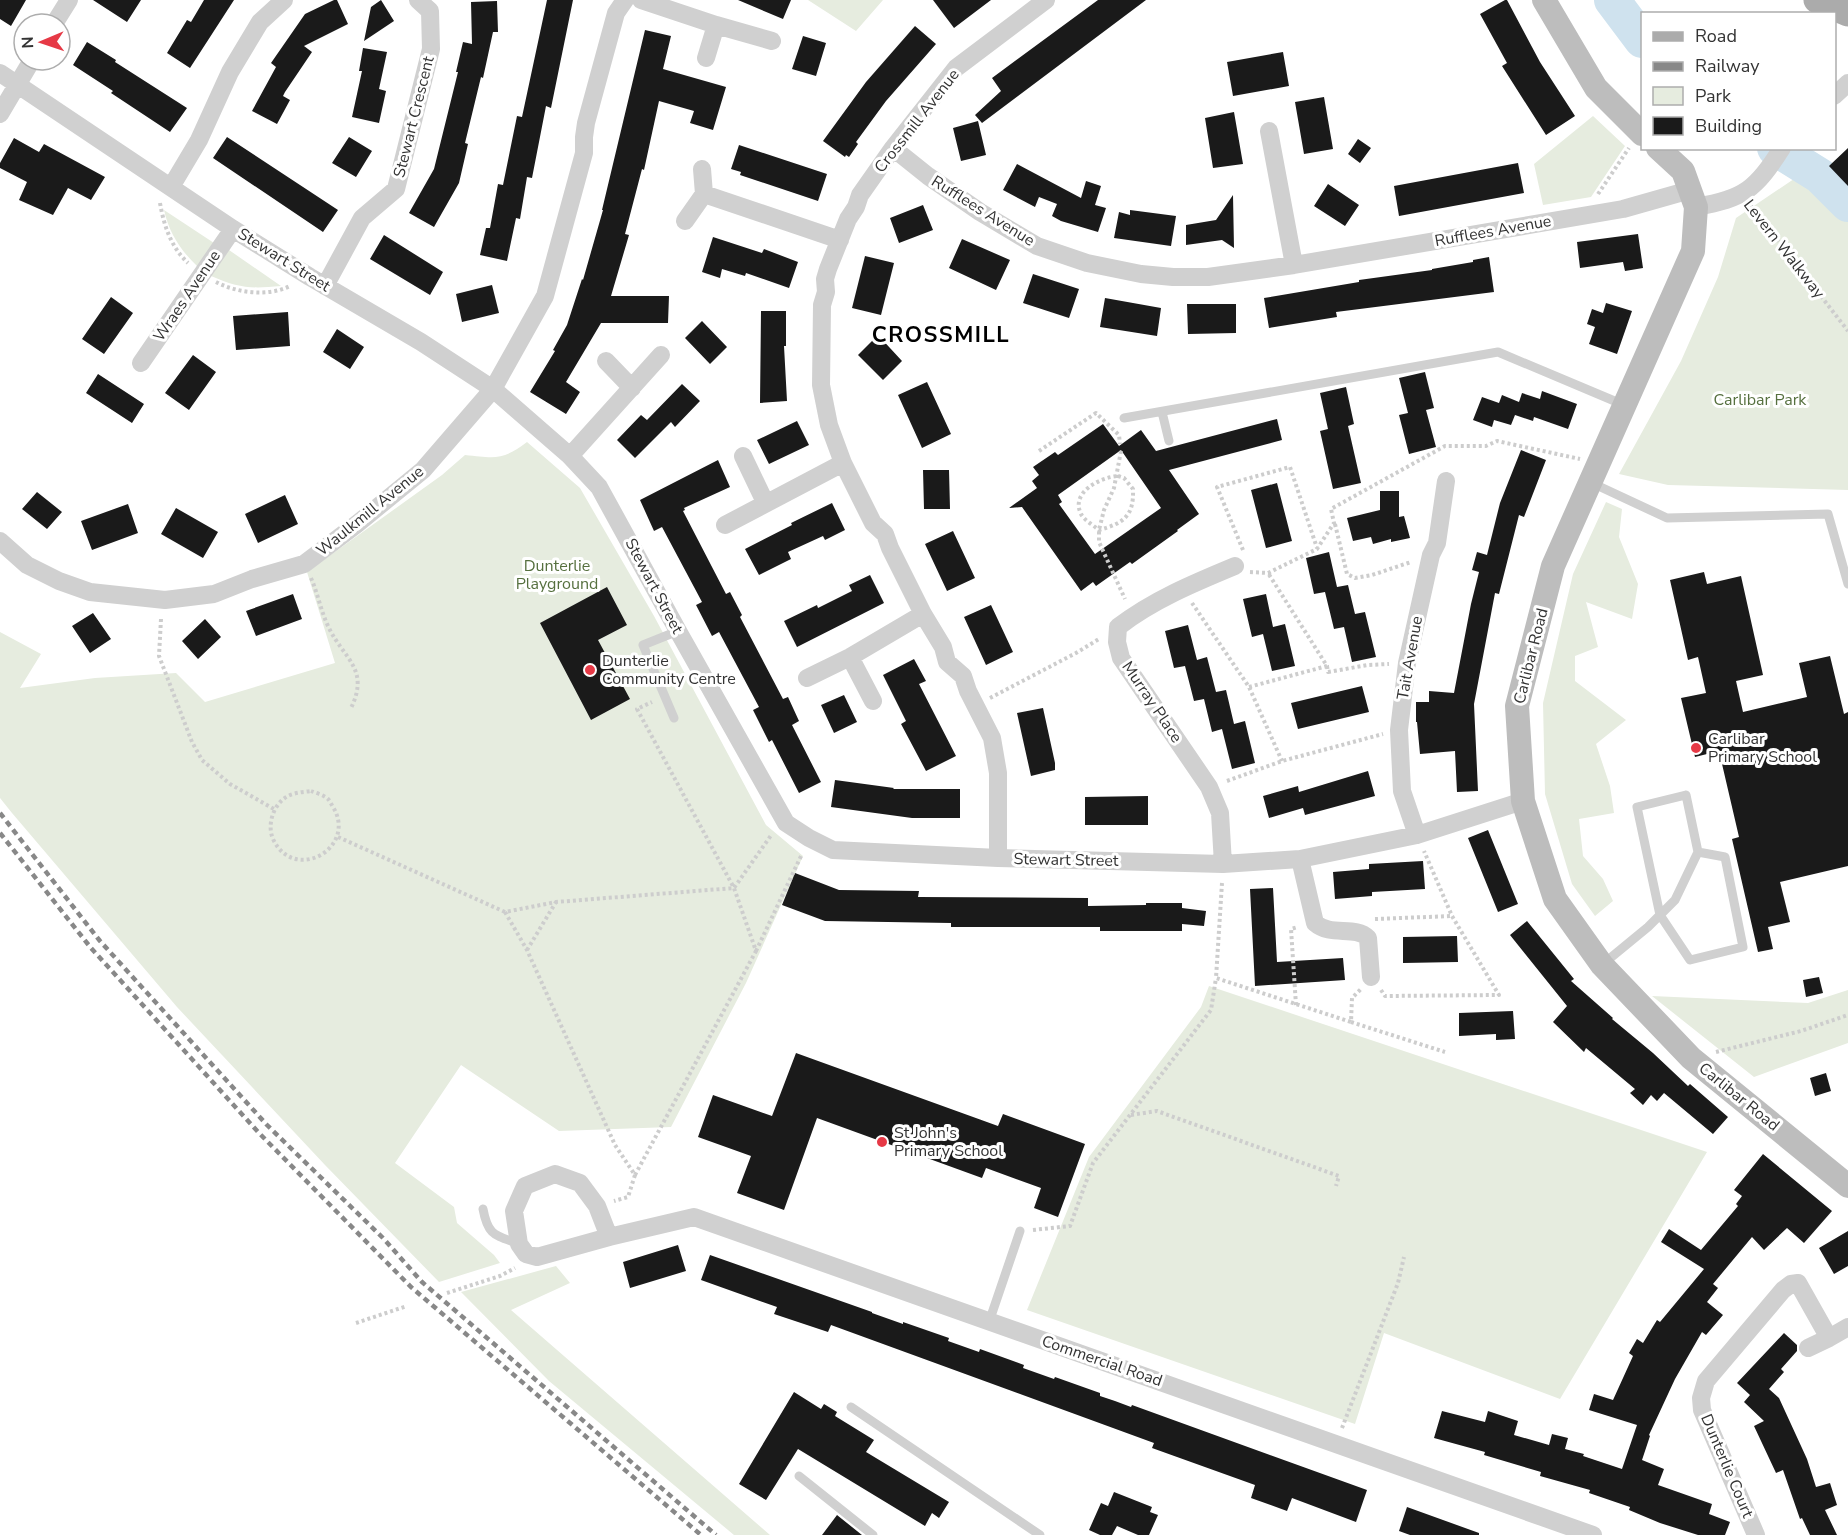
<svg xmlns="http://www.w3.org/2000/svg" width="1848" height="1535" viewBox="0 0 1848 1535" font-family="'Nunito Sans',sans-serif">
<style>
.green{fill:#e6ecdf}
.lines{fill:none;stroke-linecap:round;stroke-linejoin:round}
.river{stroke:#cfe2ee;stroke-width:36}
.building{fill:#1a1a1a;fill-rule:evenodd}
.path{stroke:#cdcdcd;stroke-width:4;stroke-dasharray:3 3;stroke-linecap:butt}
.lane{stroke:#d0d0d0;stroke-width:9}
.street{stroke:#d0d0d0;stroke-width:18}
.secondary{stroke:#bdbdbd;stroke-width:24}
.primary{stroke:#ababab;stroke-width:27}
.rail{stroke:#888;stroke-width:4.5;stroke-dasharray:6 4.5;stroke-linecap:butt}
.poi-dot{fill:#e63946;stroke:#fff;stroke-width:2}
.labels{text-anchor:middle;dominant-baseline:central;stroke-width:6;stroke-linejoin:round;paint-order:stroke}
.street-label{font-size:16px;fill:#333;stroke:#fff}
.park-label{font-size:16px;fill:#56703f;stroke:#fff}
.poi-label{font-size:16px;fill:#333;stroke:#fff;text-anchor:start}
.district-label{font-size:22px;font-weight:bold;letter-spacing:1.5px;fill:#000;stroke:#fff}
</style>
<rect width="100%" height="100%" fill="#fff"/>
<path class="green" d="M808,0h75l-27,31z
M1593,116l32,30 -34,51 -48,8 -9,-41z
M1819,162l29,28v300l-180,-5 -49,-11 62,-113 37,-84 18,-59z
M164,210l50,33 -16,24c-17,-16 -29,-34 -34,-57z
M229,250l52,36c-31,3 -42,2 -70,-10z
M527,442l53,46 74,128 112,209 37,31 -57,127 -75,144 -112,4 -98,-66 -66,98 59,44 3,16 37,32 6,8 -61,19 -114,-117 -148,-158 -165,-194 -12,-15v-166l41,22 -21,34 75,-10 81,-5 29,29 130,-39 -28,-91 135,-97 23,-20c30,3 37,6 62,-13z
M1606,502l16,7 -3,28 19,47 -6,35 -46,-17 12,45 -23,9v25l51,39 -30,24 14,42 4,27 -35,6 4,37 20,23 10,22 -18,15 -23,-32 -27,-90 -2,-91 30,-129z
M1209,986l498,166 -147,247 -176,-66 -29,91 -328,-114 62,-153 112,-150z
M1848,990v53l-94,34 -102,-81 156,7z
M556,1266l14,17 -59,27 259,225h-36l-185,-154 -88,-89z"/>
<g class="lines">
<path class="river" d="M1612,0l30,40
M1775,148l45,28 28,28"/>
</g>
<path class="building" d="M0,0h26l-15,26 -11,-7z
M93,0h48l-14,22z
M204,0h30l-44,68 -23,-15 20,-33 4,2z
M334,0h3l11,24 -44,22 8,6 -27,40 -2,4 7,4 -13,24 -25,-13 24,-44 -5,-4 34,-49z
M381,0l13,21 -30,20 7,-34z
M547,0h26l-22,108 -5,-2 -14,72 -5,-1 -7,42 -4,-1 -9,43 -27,-6 6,-27h4l8,-44 5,1 14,-69 5,1z
M738,0h53l-8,19z
M933,0h58l-37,28z
M1098,0h48l-164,123 -7,-8 26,-24 -9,-13z
M1505,0h2l33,62 35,54 -29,19 -44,-69 5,-3 -27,-49z
M497,1l1,31h-5l-10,46 -2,-1 -16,66 3,1 -9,39 -25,44 -25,-14 25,-44 24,-97h-2l7,-30 9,2 -1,-42z
M915,26l21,18 -50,57 -30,41 2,2 -9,13 -3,-2 -1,2 -22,-16 43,-59z
M645,30l26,6 -8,33 63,18 -13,43 -23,-7 4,-12 -35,-10 -15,69 -2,-1 -17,65 4,1 -18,61h58l-1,27h-67l-35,59 14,10 -14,22 -36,-22 25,-41 -2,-1 14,-25 15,-46 1,1 20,-70h-1z
M803,36l23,7 -10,33 -24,-7z
M87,42l29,18 -1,2 72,46 -17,24 -59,-39 2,-2 -40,-26z
M363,48l24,4 -8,37 7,2 -7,32 -27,-6 10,-46h-3z
M1283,52l6,34 -56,10 -6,-34z
M1324,97l9,52 -29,5 -9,-52z
M1234,112l9,52 -30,4 -8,-50z
M978,121l8,34 -25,6 -8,-33z
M227,137l111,73 -15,22 -110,-74z
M349,137l23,14 -16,26 -24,-14z
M14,138l25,14 5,-8 61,33 -14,23 -23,-12 -15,27 -34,-15 8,-18 -27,-14v-5z
M1358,139l13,9 -11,15 -12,-9z
M739,145l88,29 -9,27 -78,-26 1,-3 -10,-3z
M1848,148v38l-19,-20z
M1518,163l6,30 -125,23 -5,-30z
M1017,164l64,34 5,-17 15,5 -6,19 11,3 -8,24 -37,-11 -9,-5 5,-12 -18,-7 -4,10 -32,-17z
M1328,184l31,21 -14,21 -31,-20z
M1233,195l1,53 -12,-8 -36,5v-20l30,-5z
M923,205l10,25 -34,13 -9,-25z
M1130,210l46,6 -5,30 -57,-8 5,-26 11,3z
M1638,234l5,34 -18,3 -2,-9 -43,6 -3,-26z
M384,235l59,37 -13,23 -60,-36z
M713,237l49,16 2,-4 34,13 -9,26 -43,-15 -1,3 -23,-7 -2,9 -18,-6z
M962,239l48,21 -14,30 -47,-22z
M865,256l29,7 -13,52 -29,-7z
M1489,257l5,35 -158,20 1,5 -68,11 -5,-30 95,-16v-2l73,-10v-1l41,-7v-2z
M1033,274l46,15 -10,29 -46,-15z
M492,285l7,28 -37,9 -6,-28z
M111,297l22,16 -29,41 -22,-15z
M1105,298l56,10 -4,28 -57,-9z
M1606,303l26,8 -15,43 -28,-10 6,-17 -8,-3 5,-15 11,4z
M1187,304h49v29l-48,1z
M761,311h25v35h-2l3,55 -27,2z
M288,312l2,34 -54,4 -3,-34z
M702,321l25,26 -17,17 -25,-26z
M337,329l27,18 -14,22 -27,-17z
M878,335l24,26 -19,19 -25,-25z
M193,355l23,17 -27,38 -24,-17z
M1425,372l9,36 -8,2 10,37 -27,7 -10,-39 9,-2 -9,-35z
M98,374l46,30 -12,19 -46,-30z
M927,382l24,52 -29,14 -24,-53z
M682,384l18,17 -25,26 -4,-5 -36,36 -18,-18 24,-25 6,5z
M1346,387l8,37 -6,2 13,57 -28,6 -13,-58 8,-2 -8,-36z
M1542,391l35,13 -9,25 -34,-12 -1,4 -18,-6 -4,10 -17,-5 -2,7 -19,-7 9,-23 17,6 3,-8 17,7 3,-9 18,6z
M1277,419l5,21 -113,30 30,44 -22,16 1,1 -46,33 -2,-2 -34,24 -3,-4 -12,9 -59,-84 -13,1 28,-20 -5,-7 7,-6 -6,-8 22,-15 3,3 45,-31 16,22 22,-16 15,21zM1121,450l40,58 -66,46 -36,-50 3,-2 -4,-7z
M797,421l12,24 -40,19 -12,-24z
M1521,450l25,10 -22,57 -5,-2 -20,79 -4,-1 -21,111 4,87 -21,1 -2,-41 -35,3 -3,-32h-1v-20h13v-11l25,2 17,-89 8,-32 -7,-2 5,-18 10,3 13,-52z
M718,460l12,27 -46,21 1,2 -2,1 43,83 4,-2 12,23 -2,2 43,82 5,-2 11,24 -7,4 29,57 -22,11 -27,-53 -3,2 -16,-32 6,-3 -40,-75 -7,4 -16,-31 6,-3 -40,-75 -8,4 -14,-31z
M923,470h26l1,39h-26z
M1277,483l15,58 -26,7 -15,-58z
M1380,491h19v26l5,-1 6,22 -19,4v-3l-18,5 -2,-7 -18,4 -6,-23 33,-8z
M37,492l25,20 -15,17 -25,-20z
M285,495l13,29 -40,19 -13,-29z
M832,503l13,27 -20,10 -2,-4 -35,16 3,7 -32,16 -14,-26 47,-24 -1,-2z
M128,504l10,29 -46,17 -11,-29z
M176,508l42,24 -15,26 -42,-24z
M953,531l22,47 -28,13 -22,-47z
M1329,552l8,35 11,-2 7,29 10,-2 11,45 -24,5 -8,-35 -10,2 -9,-37 -11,2 -8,-36z
M1704,572l3,12 34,-8 22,99 -27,6 7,31 64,-15 -8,-34 31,-7 14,58 4,-2v154l-68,16 10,40 -22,5 5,22 -15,3 -26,-113 7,-2 -20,-86 -24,6 -14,-59 25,-5 -8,-36 -10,3 -18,-80z
M870,575l14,28 -87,44 -13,-26 33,-16 1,3 34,-17 -3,-6z
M607,587l20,38 -29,15 32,59 -39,21 -51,-97z
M293,594l9,25 -46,17 -10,-25z
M1266,594l7,33 12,-3 10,42 -23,5 -9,-37 -11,3 -9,-38z
M991,605l22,47 -27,13 -22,-48z
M93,613l18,26 -21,14 -18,-27z
M205,619l16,18 -23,22 -16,-18z
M1188,625l9,35 10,-3 9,35 10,-2 8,34 11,-3 10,42 -23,6 -10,-40 -10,3 -8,-33 -10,2 -9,-35 -11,2 -9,-37z
M914,659l12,22 -7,3 37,72 -30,15 -25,-47 5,-3 -23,-46z
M1362,686l7,26 -71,17 -7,-26z
M844,695l13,27 -23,11 -13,-28z
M1043,708l12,55v7l-24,6 -14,-63z
M1368,771l7,25 -70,19 -2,-7 -34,10 -6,-22 35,-10 1,6z
M835,780l59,8 -1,1h67v29h-48l-81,-11z
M1148,796v29h-63v-28z
M1488,830l30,74 -20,8 -30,-74z
M1423,861l2,28 -53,3v4l-37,3 -2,-27 36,-3v-5z
M795,873l44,17 80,1 -1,6 170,1v8l58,-1v-2h36v5l24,3 -2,15 -22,-2v7h-82v-4h-149v-4l-126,-2 -43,-16z
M1273,888l4,74 66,-4 2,22 -90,6 -5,-97z
M1527,921l47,58 -3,2 42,37 -1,1 41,34 35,33 2,-2 38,33 -15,17 -49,-41 -7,8 -6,-6 -8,10 -13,-12 5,-4 -49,-41 -2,4 -31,-30 14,-16 -57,-71z
M1457,936l1,26 -55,1v-26z
M1819,977l4,16 -17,4 -3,-17z
M1513,1011l2,28 -19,1v-6l-37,2v-23z
M796,1053l202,73 5,-12 82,30 -27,73 -24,-9 7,-20 -55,-20 -4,10 -165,-60 -33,92 -47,-17 14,-37 -53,-19 15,-42 59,21z
M1826,1073l5,18 -16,5 -5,-18z
M1763,1154l69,57 -28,32 -17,-15 -23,22 -12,-13 -39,47 5,4 -11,14 16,13 -17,20 -4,-3 -27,47 -26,56 1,1 -8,24 22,9 -6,16 54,19 -3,10 21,8 -5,13h-27l-38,-12 -31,-13 1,-3 -41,-14 1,-3 -50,-14 1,-4 -57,-17 1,-3 -51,-14 8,-27 43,11 3,-11 30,10 -4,14 35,10 3,-11 16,4 -3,11 19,5 -1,2 39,13 15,-44 -48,-15 5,-16 19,6 20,-44 -4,-3 8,-14 6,4 14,-23 3,2 44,-53 -43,-27 8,-13 32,21 37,-44 -2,-2 6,-8 -8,-6z
M1848,1231v35l-14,8 -15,-26z
M678,1245l8,26 -56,17 -7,-26z
M710,1255l162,57v1l31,11v-2l46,16 -1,3 31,11 1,-3 44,16 -1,3 31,11 1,-2 45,16v3l15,5 16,6 1,-2 235,85 -11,32 -64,-24 -5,13 -36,-13 4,-13 -103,-37 2,-5 -323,-118 -3,7 -54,-18 3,-7 -76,-27z
M1784,1333l13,12v6l-16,18 3,3 -15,17 10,9 28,61 9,28 14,-4 7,22 -12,5 12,25h-27l-8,-17 -2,1 -17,-49 -7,3 -22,-47 10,-5 -20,-19 6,-7 -13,-12z
M794,1392l27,17 3,-5 13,8 -2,4 39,24 -8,12 83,50 -10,16 -7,-5 -7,13 -127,-77 -32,51 -27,-16z
M1114,1492l38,15 -2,5 8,3 -9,20h-11l-21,-9 -5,9h-12l-11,-5 12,-27 7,3z
M1407,1507l72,26v2h-69l-11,-4z
M837,1515l25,20h-40z"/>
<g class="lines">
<path class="path" d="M1598,194l31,-46
M160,203c4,23 11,44 28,60
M1751,206l97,125
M216,282c21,11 52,15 74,4
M1039,451l57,-38 23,22 1,9
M1121,451l-7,37 -10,22 -5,20v12l26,57
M1118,476l6,2 9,11c1,27 -9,34 -34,41 -6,-5 -15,-10 -18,-16 -11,-22 20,-37 37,-38z
M1335,524l12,50 8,4 17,-3 39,-13
M1243,550l-26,-63 73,-20 27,81
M1250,572l18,1 49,-24 17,-26 -3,-14 114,-63h41l11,-5 83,18
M311,578c7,16 10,34 18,50 15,31 41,41 22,80
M1192,603l57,84 33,74
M161,619l-2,37 33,86 10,18 28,24 44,25
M1327,666l1,6 40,-7 21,-1
M1249,687l78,-21 -59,-93
M990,698l86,-45 23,-14
M1227,781l55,-20 101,-27
M311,791c5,2 13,4 17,8 2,2 3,5 5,8 25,41 -39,77 -60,32 -7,-16 2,-40 20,-45 6,-2 12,-2 18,-3z
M338,837l167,75 51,-10 178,-14 38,-54
M1222,883l-6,95 135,44 1,-24 9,-9
M505,912l22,38 88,195 20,30 -7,22 -14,4
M1375,919l77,-3
M527,950l29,-48
M756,951l46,-97
M1381,990l4,6 114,-1 -47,-79 -28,-65
M1296,1005l-5,-76 7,-2
M1351,1022l94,30
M1716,1052l85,-21 47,-16
M1131,1115l26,-4 182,65 -3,10
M635,1175l121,-224 -22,-63 -97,-179 15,-7
M1033,1230l37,-4 23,-63 118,-153 5,-32
M447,1293l53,-17 15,-8
M356,1323l51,-17
M1342,1428l56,-145 6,-26"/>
<path class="lane" d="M1162,412l7,29
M1124,418l374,-66 126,53
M1592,483l75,35 161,-4 20,70
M674,718l-31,-73 35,-14
M1603,964l45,-37 27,-27 23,-48 -12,-57 -49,12 23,108 30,45 53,-13 -18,-90 -27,-5
M483,1209c5,27 12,26 36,35
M989,1322l31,-91
M851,1407l189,128
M799,1476l74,59"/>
<path class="street" d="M641,0l75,25 56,16
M54,24l15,-24
M706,58l10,-33
M0,73l233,156 77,48 111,65 72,47 77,67 29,31 79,144 108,192 23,15 24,12 165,8 225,6 77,-5 117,-24 106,-34
M1834,96l14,-13
M0,114l32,-54
M1269,131l25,134
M893,148l35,28 52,36 57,34 50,17 54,11 32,3h35l86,-12 329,-56 67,-19
M171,187l28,-47 31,-68 30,-50 24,-22
M704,194l136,46
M1696,207c49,-9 59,-17 86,-59
M685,221l19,-27 -2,-25
M325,286l37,-68 34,-29 35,-140 -1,-38 -12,-11
M606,361l26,27
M141,363l92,-134
M570,456l91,-101
M743,456l22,46
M725,525l118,-62
M0,541l27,24 32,16 31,11 75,8 49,-6 38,-15 52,-15 53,-40 66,-54 70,-81 52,-93 39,-143v-16l2,-14 30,-110 9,-13
M850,657l23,44
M807,678l43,-21 73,-43
M1417,835l-15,-44 -3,-61 8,-67 24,-108 6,-12 9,-62
M998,858v-85l-6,-35 -24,-47 -5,-15 -16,-14 -4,-15 -20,-33 -33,-66 -5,-14 -12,-11 -30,-60 -14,-38 -8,-40 1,-80 4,-13 -1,-13 3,-10 20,-50 8,-12 4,-12 33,-47 63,-80 90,-68
M1300,859l15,64c16,14 40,2 53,15l3,39
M1223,864l-3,-51 -11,-26 -88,-129 -4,-16 1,-15c35,-27 76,-44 117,-61
M609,1237l-12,-31 -17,-23 -25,-9 -30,12 -11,25 5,33 7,10 11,3 72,-20 85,-20 899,318
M1808,1348l21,-10
M1756,1535l-54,-125 -1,-12 5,-17 77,-91 8,-6 7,-1 31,55 19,-11"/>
<path class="secondary" d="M1544,0l52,88 46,46
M1658,148l25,23 13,36 -3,44 -140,315 -36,140 6,95 32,98 47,66 89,93 157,128"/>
<path class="primary" d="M1817,0l31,13"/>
<path class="rail" d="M0,813l100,128 167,184 116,113 39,44 294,253
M0,833l91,115 168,185 152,154 290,248"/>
</g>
<g class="poi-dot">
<circle cx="590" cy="670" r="6"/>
<circle cx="1696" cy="748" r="6"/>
<circle cx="882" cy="1142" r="6"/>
</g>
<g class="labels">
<g class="street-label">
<text transform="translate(414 117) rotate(-76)">Stewart Crescent</text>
<text transform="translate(917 121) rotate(-52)">Crossmill Avenue</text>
<text transform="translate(983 211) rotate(32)">Rufflees Avenue</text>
<text transform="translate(1493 231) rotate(-10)">Rufflees Avenue</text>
<text transform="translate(1784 249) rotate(52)">Levern Walkway</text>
<text transform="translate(284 260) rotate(32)">Stewart Street</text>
<text transform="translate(187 296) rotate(-56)">Wraes Avenue</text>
<text transform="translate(370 511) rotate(-39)">Waulkmill Avenue</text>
<text transform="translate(654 586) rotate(62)">Stewart Street</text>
<text transform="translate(1531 656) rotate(-76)">Carlibar Road</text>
<text transform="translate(1410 658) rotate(-80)">Tait Avenue</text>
<text transform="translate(1152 702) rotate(56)">Murray Place</text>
<text transform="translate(1066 860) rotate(1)">Stewart Street</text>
<text transform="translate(1739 1097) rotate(39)">Carlibar Road</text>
<text transform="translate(1102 1361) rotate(19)">Commercial Road</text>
<text transform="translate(1727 1466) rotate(67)">Dunterlie Court</text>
</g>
<g class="park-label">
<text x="1760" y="400">Carlibar Park</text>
<text x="557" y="566">Dunterlie<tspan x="557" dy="18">Playground</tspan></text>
</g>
<g class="poi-label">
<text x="602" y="661">Dunterlie<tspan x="602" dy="18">Community Centre</tspan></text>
<text x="1708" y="739">Carlibar<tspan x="1708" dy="18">Primary School</tspan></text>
<text x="894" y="1133">St John's<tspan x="894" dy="18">Primary School</tspan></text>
</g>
<g class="district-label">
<text x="941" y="335">CROSSMILL</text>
</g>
</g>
<rect x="1641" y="12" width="195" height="138" fill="#ffffff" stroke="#adadad" stroke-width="1.5"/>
<rect x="1653" y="32" width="30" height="9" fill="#ababab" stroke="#adadad" stroke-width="1.5"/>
<text x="1695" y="42" font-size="18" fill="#333333">Road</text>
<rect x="1653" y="62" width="30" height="9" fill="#888888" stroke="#adadad" stroke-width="1.5"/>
<text x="1695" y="72" font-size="18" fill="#333333">Railway</text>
<rect x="1653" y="87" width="30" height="18" fill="#e6ecdf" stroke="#adadad" stroke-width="1.5"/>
<text x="1695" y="102" font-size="18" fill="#333333">Park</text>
<rect x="1653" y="117" width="30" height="18" fill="#1a1a1a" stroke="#adadad" stroke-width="1.5"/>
<text x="1695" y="132" font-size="18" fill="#333333">Building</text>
<g transform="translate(42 42) rotate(268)"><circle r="28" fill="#ffffff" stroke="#adadad" stroke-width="1.5"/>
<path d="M0-4.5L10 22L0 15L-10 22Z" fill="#e63946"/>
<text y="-9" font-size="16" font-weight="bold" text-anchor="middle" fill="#333333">N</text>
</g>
</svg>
